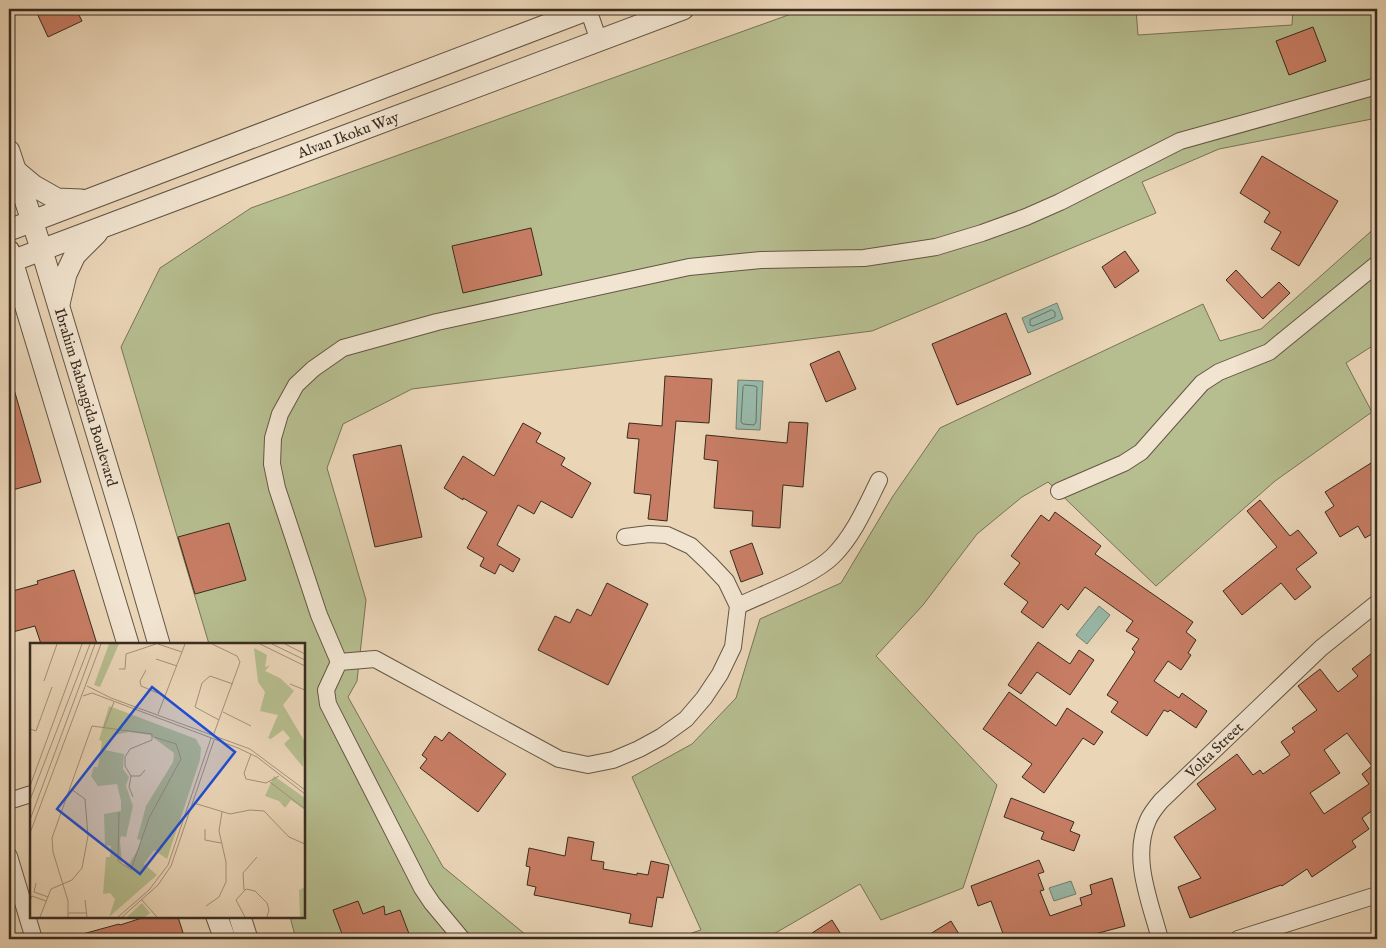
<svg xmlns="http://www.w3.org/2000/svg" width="1386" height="948" viewBox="0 0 1386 948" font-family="'IM FELL English',serif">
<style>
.green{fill:#b6bd8f;stroke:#777456}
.water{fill:#99b9a9;stroke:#728071}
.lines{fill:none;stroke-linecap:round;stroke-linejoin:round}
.shore{stroke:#687264;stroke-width:1}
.building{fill:#c77d64;stroke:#382b1e;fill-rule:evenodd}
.minor-casing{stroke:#645644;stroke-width:18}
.tertiary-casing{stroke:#645644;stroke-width:23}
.minor{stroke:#f1e4d0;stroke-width:16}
.tertiary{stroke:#f1e4d0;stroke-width:21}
.labels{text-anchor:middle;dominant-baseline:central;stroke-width:4;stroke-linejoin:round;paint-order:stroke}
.street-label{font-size:15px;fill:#382b1e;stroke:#f1e4d0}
.inset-road{fill:none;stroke:#a3917a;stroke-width:1}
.view{fill:#1d4ed8;fill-opacity:0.15;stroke:#1d4ed8;stroke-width:2.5}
.inset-edge{fill:none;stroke:#382b1e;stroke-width:2.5}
</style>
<rect width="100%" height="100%" fill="#ead5b7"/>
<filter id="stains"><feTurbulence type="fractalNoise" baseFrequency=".004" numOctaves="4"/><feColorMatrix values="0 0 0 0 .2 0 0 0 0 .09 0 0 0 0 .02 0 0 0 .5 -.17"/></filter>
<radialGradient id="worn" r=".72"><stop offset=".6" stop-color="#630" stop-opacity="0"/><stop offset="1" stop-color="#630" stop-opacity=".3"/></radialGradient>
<path class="green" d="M805,9h331l2,26 154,-10 1,-16h84v113l-5,-3 -153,30 -77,33 14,31 -284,118 -460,58 -69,35 -16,44 39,132 -9,81 -9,16 95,170 88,72h-235l-6,-22h14v-273h-95l-88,-297 39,-79 91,-60z
M1377,226v117l-31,20 26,49 -97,69 -119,105 -108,-104 -26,15 -45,37 -54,71 -47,51 121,129 -34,103 -82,32 -21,-36 -95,55h-92l28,-9 -69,-153 60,-33 44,-46 24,-79 81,-36 52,-87 47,-68 263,-124 17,37 41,-12z"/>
<path class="water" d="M1057,303l6,16 -35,14 -6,-15z
M738,380l25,1 -3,49 -24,-1z
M1099,606l11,9 -23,29 -11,-9z
M1071,881l5,13 -22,7 -5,-13z"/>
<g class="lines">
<path class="shore" d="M1052,310l3,2v5l-22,9 -3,-1v-5z
M745,385l10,1 2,1 -1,35 -2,3 -11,-1 -2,-2 2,-35z"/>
</g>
<path class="building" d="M35,9h41l6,12 -34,16z
M1313,27l13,34 -37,14 -13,-34z
M1262,156l76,45 -39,65 -28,-17 10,-17 -17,-10 6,-10 -30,-19z
M531,228l11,47 -79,18 -11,-47z
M1125,251l14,20 -24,17 -13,-21z
M1236,270l26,28 17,-16 11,11 -27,26 -37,-39z
M1006,313l25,61 -74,31 -25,-61z
M839,351l17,38 -30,13 -16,-38z
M665,376l47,3 -3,44 -33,-2 -9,100 -19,-2 3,-24 -17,-2 5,-54 -12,-1 2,-15 33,3z
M9,386h4l28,96 -32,9z
M789,422l19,1 -5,64 -20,-2 -3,43 -28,-2 1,-15 -39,-3 4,-47 -14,-2 2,-24 81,8z
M523,423l18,10 -5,9 29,16 -4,7 30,18 -19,35 -31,-17 -7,13 -16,-9 -21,40 23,14 -7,13 -13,-8 -5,10 -15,-8 4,-8 -17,-10 20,-36 -24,-14v2l-19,-12 19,-32 31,20z
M401,445l21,92 -47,10 -22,-92z
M1371,463l6,10v58l-12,7 -7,-12 -18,11 -15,-25 9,-6 -9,-14z
M1260,500l30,36 8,-6 19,23 -21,16 15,18 -16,13 -14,-17 -39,32 -19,-24 54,-44 -30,-36z
M1055,512l46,34 -6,8 98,68 -7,10 10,8 -8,13 3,2 -10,15 -13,-9 -14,20 25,17 3,-5 25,18 -11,17 -26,-18 -2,2 -4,-2 -17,26 -36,-24 7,-10 -11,-7 28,-43 -3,-3 7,-10 -13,-8 7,-10 -48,-34 -17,23 -7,-6 -18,24 -22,-16 7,-10 -24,-18 16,-21 -9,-7 30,-41 8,6z
M229,523l17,57 -51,14 -17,-57z
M752,543l11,31 -22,8 -11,-31z
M74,570l23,74h-56l-6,-18 -26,7v-41l29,-8 -1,-3z
M607,583l41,21 -40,81 -70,-35 17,-34 15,7 7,-14 14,7z
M1038,642l32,22 9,-14 15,10 -24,35 -33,-23 -16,22 -13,-9z
M1377,649v158l-15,11 7,11 -17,12 4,6 -44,30 -5,-8 -25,17 -1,-1 -91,33 -12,-31 23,-9 -27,-41 42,-28 -19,-25 40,-30 16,21 7,-5 3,4 27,-19 -9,-13 14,-10 -3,-4 25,-18 -19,-24 22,-17 18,23 20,-16 -6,-7zM1347,733l25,33 -10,8 7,10 -45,30 -14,-21 30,-20 -16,-23z
M1009,692l47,34 11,-18 36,24 -9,13 -11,-7 -39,55 -22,-16 10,-13 -49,-35z
M449,732l57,42 -28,38 -58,-44 7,-9 -5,-4 13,-19 7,5z
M1011,798l63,24 -4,9 10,4 -6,16 -33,-12 3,-7 -40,-15z
M568,837l26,5 -3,18 13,2 -1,7 34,6v-2l11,2 3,-14 18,4 -6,33 -6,-1 -5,30 -23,-4 2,-9 -97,-19 2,-8 -9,-2 3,-18 -4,-1 3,-18 36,8z
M1039,860l5,12 -6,2 6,16 -4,1 10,25 32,-11 -2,-7 12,-4 -2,-9 22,-7 13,48 -49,13h-71l-14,-38 -13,5 -7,-20z
M358,901l5,13 21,-8 1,9 15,-5 11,29h-67l-11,-29z
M145,917h33l7,22h-106v-4l40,-11 1,1z
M832,920l12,19h-41z
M951,921l11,18h-40z"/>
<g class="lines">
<g class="minor-casing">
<g id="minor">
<path d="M588,9l11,32"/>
<path d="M1059,491l65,-28 17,-11 61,-69 17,-11 50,-20 108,-88"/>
<path d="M738,606c27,-13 75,-30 95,-50 21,-21 33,-50 46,-76"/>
<path d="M339,662l-20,-47 -42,-127 -5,-24 1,-26 7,-24 16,-29 17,-16 30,-21 94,-26 252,-55 72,-7 103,-2 72,-11 46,-14 44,-16 34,-15 120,-61 197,-55"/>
<path d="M9,801l22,-7"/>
<path d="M9,856l25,83"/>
<path d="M462,939l-30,-36 -10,-15 -94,-184 -2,-14 13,-28 36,-3 184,100 29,6 25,-5 26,-11 22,-12 25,-18 18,-21 16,-24 13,-27 5,-41 -12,-25 -17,-18 -18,-17 -24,-11 -18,-1 -24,3"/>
<path id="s1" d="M1160,939c-10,-38 -29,-81 -12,-119 3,-7 8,-13 13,-19l160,-153 56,-45"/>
<path d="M1238,939l139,-44"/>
</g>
</g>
<g class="tertiary-casing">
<g id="tertiary">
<path id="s2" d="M9,151l33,100 82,272 35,121"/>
<path d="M16,171l18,15 23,13 24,1"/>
<path d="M9,230l580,-221"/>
<path d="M9,251l119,393"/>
<path id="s3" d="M12,261l671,-252"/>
<path d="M59,304l7,-30 9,-19 22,-22"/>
<path d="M217,917l8,22"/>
<path d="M240,917l7,22"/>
</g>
</g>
<use href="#minor" class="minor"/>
<use href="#tertiary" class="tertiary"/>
</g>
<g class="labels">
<g class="street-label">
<text stroke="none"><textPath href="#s3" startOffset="359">Alvan Ikoku Way</textPath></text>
<text stroke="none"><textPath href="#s2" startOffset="258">Ibrahim Babangida Boulevard</textPath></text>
<text stroke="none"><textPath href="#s1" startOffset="219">Volta Street</textPath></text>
</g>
</g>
<g transform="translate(30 643)">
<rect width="275" height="275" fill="#ead5b7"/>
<path d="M79,1h10l-19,43 -6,-2zM224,5l13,7 -2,12 5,-2 -5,6 15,7 14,13 -11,14 22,37 -2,25 -19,-23 6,-6 -7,-8 -12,9 -3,-1 10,-23 -18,-4 5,-19 -7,-10zM79,63l87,33 5,9 -1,12 -33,99 -13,-9 -10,14 13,11 -48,42 6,-18 -5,-6 -7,1 3,-37h4l1,-11 -6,-1 -1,-31 17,-3v-10l-4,-17 -19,2 -7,-10 3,-9h4l4,-26 -3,-1zM99,89l21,3 24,18 -1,9 -27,44 -9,33 4,1 -3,9 -10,17 -6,-3 -2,-22 1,-5 5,1 7,-31 -7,-20 3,-9 -6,-8 1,-15 -19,-4 9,-15zM244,133l31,22v12l-14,-10 -6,8 -6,-7 -14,-5zM275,244v30h-5l-1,-27zM112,260l8,10 -5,4h-18z" fill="#b6bd8f" fill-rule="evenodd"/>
<path class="inset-road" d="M128,1l24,8M182,1l25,12 3,6 -27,74M230,1l45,22M242,1l33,16M255,1l20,10M126,16l21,7M89,26h6l1,-15 30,-10M116,27l-6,11 1,5 24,10M14,38l13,-37M260,41l15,6M57,43l24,12 139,51 55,41M53,53l9,-3 146,55 19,9 48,37M193,69l28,14M128,71l27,-70M189,77l-24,-13 7,-24 8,-7 23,8M74,84l10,-25M0,86l6,2 16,-44M221,111l-7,19 2,6 20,4 13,-7M101,133l-2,11 4,10M240,139l35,27M0,143l52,-142M0,157l60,-156M164,160l36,11 20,-4 14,1 25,26 16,7M89,169l-1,49 13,9 18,-52 32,-59 -5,-15 -22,-7M0,177l65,-176M175,186v11l16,3M0,190l71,-189M6,240l-2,9 14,5M214,247l-1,-17 14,-16M111,256l16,18M0,257l2,-4 14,5M55,257l2,17M176,263l13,-9 7,-15v-20l-7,-31 3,-19M38,270h19M10,274l11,-28 21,-9 10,-12 6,-32 -3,-37 -14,-10M38,274v-16l-15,-49 -1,-14 40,-112 60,8v6l-22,9 -5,8v9l6,10h9l5,-6M88,274l31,-27 19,-25 43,-127M92,274l36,-32 13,-19 43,-126M215,274l-9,-17 10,-11 9,2 12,12 2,7 -2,7"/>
<path class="view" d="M122,44l83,65 -95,122 -83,-65z"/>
<rect width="275" height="275" class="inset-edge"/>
</g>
<rect width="1386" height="948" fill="none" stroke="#ead5b7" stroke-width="30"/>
<rect x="10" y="10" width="1366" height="928" fill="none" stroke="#382b1e" stroke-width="2.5"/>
<rect x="15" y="15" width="1356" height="918" fill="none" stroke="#382b1e"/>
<rect width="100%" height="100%" filter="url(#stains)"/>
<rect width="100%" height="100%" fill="url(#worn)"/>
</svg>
